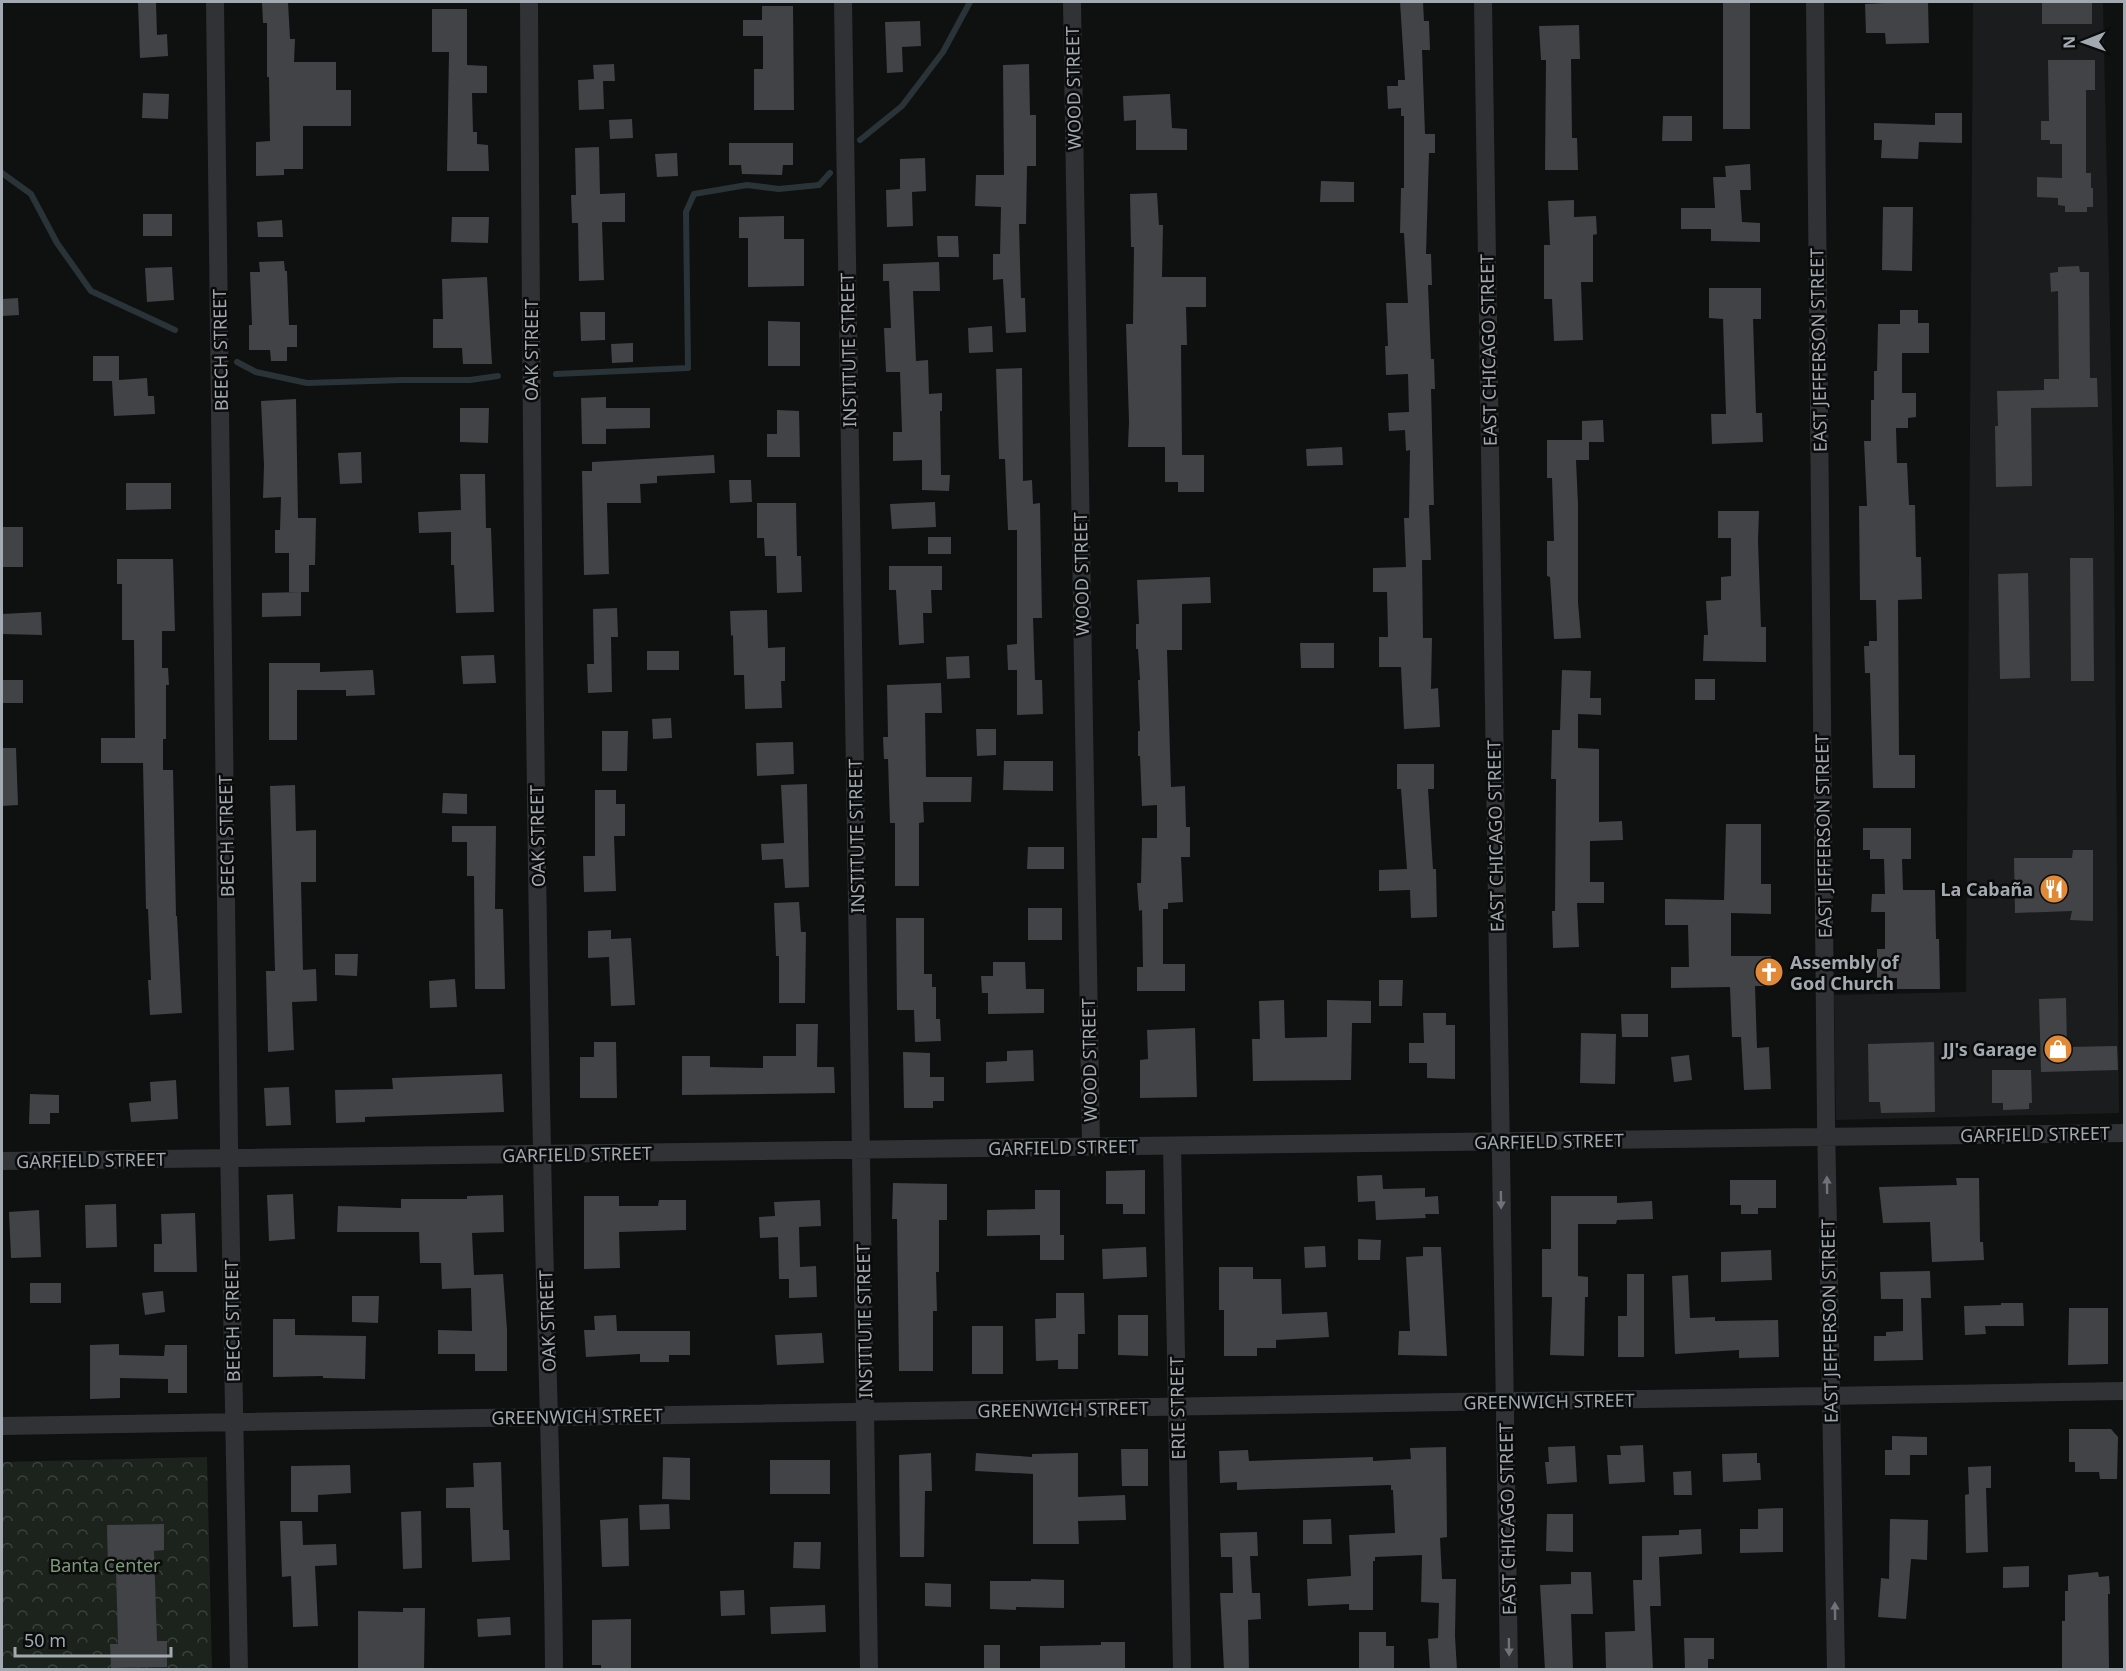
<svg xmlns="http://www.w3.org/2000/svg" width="2126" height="1671" viewBox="0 0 2126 1671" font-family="'Noto Sans',sans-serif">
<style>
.built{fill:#1b1c1d}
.park{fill:url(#park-crowns)}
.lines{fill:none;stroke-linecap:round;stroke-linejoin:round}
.stream{stroke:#2a3438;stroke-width:6}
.building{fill:#414346}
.street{stroke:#313235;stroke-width:18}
.oneway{fill:#6f7379}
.labels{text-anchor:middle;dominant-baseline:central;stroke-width:5;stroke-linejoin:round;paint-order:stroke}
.street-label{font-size:18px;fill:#a2a9b0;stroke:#0a0b0b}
.poi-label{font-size:18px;font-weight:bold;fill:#a2a9b0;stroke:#0a0b0b;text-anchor:end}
.park-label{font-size:18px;fill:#7e9a7a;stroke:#0a0b0b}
</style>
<defs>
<pattern id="park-crowns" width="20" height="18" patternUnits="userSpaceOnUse" patternTransform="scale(1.5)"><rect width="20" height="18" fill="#1c231c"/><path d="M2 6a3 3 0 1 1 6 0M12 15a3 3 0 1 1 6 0" fill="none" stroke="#3a403a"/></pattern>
</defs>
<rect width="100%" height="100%" fill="#0f1010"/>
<path class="built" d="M1973,2h130l11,501 5,610 -283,7 -2,-125 132,-3z"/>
<path class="park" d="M207,1457l5,212h-210v-207z"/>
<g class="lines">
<path class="stream" d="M860,140l42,-34 41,-54 27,-50
M2,173l29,21 26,49 34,48 84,39
M237,362l19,10 51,11 95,-3h68l28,-4
M556,374l132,-6 -2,-156 8,-18 53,-9 32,4 40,-4 11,-12"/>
</g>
<path class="building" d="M138,2h18l1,33 10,-1 1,22 -28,2z
M262,2h26l2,37h5l-1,23h42v28h15v36h-48v43h-19v6l-28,1v-34l14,-1 -1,-64h-2v-54h-4z
M1400,2h23l1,19h5l1,29h-8l3,84h10v19h-6l-3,101h5l1,31h-4l3,74h3l1,30h-4l3,116h-5l2,55h-9l1,78h9l-1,51 7,-1 2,39 -36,2 -3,-62h-22v-30h9l-1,-45h-14v-24l33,-1 -2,-49h5l1,-68 -4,1 -1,-21 -16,1 -1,-18 21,-1 -1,-38 -22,1 -1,-29h3l-2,-43h22l-4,-70h-4l1,-45h3v-72h-3v-8l-13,1 -1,-23h11v-6h7z
M1723,2h27v127h-27z
M1885,2h43l1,41 -43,1 -1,-11h-19l-1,-29 20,-1z
M2042,2h50v22h-50z
M762,6h31l1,104h-40v-41h9v-33h-20v-16h19z
M432,9h35v56l20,1v27h-15l1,39h4v12l11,1 1,26h-42l2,-119h-17z
M920,21l1,25 -19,1 1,25 -16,1 -2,-51z
M1579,25l1,34h-9l1,79h5l1,32h-33l1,-110h-5l-2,-34z
M2048,60h47v30h-9v83h5v15h2v19h-6v5h-22v-6l-7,-1v-7l-21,-1v-20l25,1v-34h-12v-4h-9v-19h8z
M614,64l1,17h-12l1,28 -25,1 -1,-30 16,-1 -1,-14z
M1029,64l1,51h6v51h-9l-1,58h-7l2,74h4l1,34 -20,1 -3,-54 -10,1v-26h7l1,-47 -26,-1 1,-31h28l-1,-110z
M143,93l26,1 -1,25 -26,-1z
M1170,94l2,34 15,1v21h-51v-30l-12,1 -1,-25z
M1935,113h27v30l-43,-1 -1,17 -37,-1 1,-18h-8v-17l61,2z
M1663,116h29v25h-30z
M632,119l1,19 -23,1 -1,-19z
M729,143h64v22h-10l-1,10 -40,-1 -1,-9h-12z
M599,147l1,47 25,-1v29h-23l2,58 -25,1 -1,-58h-6l-1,-28h5l-1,-47z
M677,153l1,23 -21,1 -2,-23z
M925,158l1,33 -14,1 1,34 -26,1 -1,-37 14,-1v-30z
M1750,164l1,26h-11l2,32 18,1v19l-49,-1v-12h-30v-21h34l-2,-31h13l-1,-11z
M1321,181l33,1v20h-34z
M1157,193l2,32h4l-1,52h44v30h-20l1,38h-6l1,110h22v37h-26v-10h-13v-35h-37l1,-25 -3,-98h7l1,-77h-3l-1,-53z
M1574,200v17l22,-1 1,18 -4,1v47h-12l2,58 -29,1 -2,-42h-8v-54h6l-2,-44z
M1883,207h30l-1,64 -30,-1z
M143,214h29v22h-29z
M784,216v23h20v47l-56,1v-49h-9v-21z
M452,217h37l-1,26 -37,-1z
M282,220l1,17h-25l-1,-15z
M937,236h21l1,21h-21z
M284,261l1,10h2l2,54h8v22h-10v14h-16l-1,-11h-21v-25h3l-2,-53h10l-1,-10z
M939,262l1,29h-27l3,70 12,-1 1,34 13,-1v18h-2l1,64h9l-1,16 -27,-1v-30l-29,1v-29h9l-2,-60h-14l-2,-44h7l-2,-47h-6v-17z
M2079,266l1,6h9l1,106h7l1,29 -67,1 1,78 -36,1 -1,-61h3l-1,-35 47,-1v-11h15l-1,-88 -7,1 -1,-19 8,-1v-5z
M172,267l2,33 -27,2 -2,-34z
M487,277l5,87h-29l-1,-16h-29v-29h10l-1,-40z
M1709,288h52v31h-8l3,94h6l1,29 -51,2 -1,-30h15l-3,-95 -14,-1z
M18,298l1,17 -17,1v-17z
M1900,310h18v13h11v30h-27v40h14v24l-8,1v10h-12l1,35h10l2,42h6l1,52h5l1,42 -24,1 1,155h16v33h-42l-3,-115h-5l-1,-27h5v-5h8l-1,-41h-16l-1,-94h8l-3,-65h7v-41h3v-29h3l1,-47h22z
M580,312h25v28l-24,1z
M768,321l32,1v44h-32z
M992,326l1,26 -24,1 -1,-25z
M633,343v19l-21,1 -1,-19z
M93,356h26v24l28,-2 1,18h6l1,18 -41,2 -2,-35h-19z
M1022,368l1,113 9,-1 1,24 7,-1 2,115h-9l2,62h7l1,34 -26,1v-45h-9l-1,-25 10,-1v-114h-9l-3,-71h-6l-3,-90z
M606,397v11h44v20l-44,1v15h-24l-1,-46z
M296,399l2,119h18l-1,47h-6v27h-20v-39h-14v-23h5l1,-33 -18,1 1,-33 -3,-64z
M460,408h29l-1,35 -28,-1z
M777,410l22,1 1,46h-33v-23h10z
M1603,420l1,22h-15v18h-13l2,44v98l3,36 -27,1 -4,-62 -3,-1v-35h7l-2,-63h-5v-38h35v-19z
M1342,447l1,18 -36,1 -1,-17z
M361,452l1,31 -22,1 -2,-31z
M714,455l1,18 -58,3v7l-17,1 1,19h-34l2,71 -25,1 -2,-104h10v-9z
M460,474h25l1,54h5l3,84 -38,1 -2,-48h-3v-33l-32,1 -1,-21 43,-2z
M729,480h22l1,22 -22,1z
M126,483h45v26l-45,1z
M935,502l1,25 -44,2 -2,-25z
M757,503h39l1,53h4l1,36 -25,1 -1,-37h-11l-1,-18h-7z
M1718,511h41l-1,30 3,86h5v35l-63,-1 1,-26h4l-2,-34 15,-1v-23l10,-1v-38h-13z
M2,527h21v40h-21z
M928,537h23v17h-23z
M2070,558h23l1,123h-23z
M117,559h56l2,72h-13v37h6l1,17h-3v54h-3v31h10l3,146h1l5,97 -32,2 -2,-35h3l-3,-71h-2l-3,-146h-42v-25h34l-1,-98h-12v-56h-5z
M889,566h53v24h-11l1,23h-9l1,30 -25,2 -3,-55h-7z
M2028,573l2,105 -30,1 -2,-105z
M1210,577l1,26 -29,1v46h-15l4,137 14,-1 1,41h4v30h-9l2,45 -15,1v6h-5v55h22v27h-48v-24h6l-1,-57 -3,1 -2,-28h4l1,-45h15v-33l-15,1 -2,-50h-2v-25h2l-2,-51h2l-2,-31h-2v-25h3l-2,-44z
M301,592v24l-39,1v-24z
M617,608l1,29h-7l1,55 -24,1 -1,-29h7l-1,-55z
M767,610l1,38 17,-1v34h-4l1,27 -37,1 -1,-34h-10l-1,-40 -2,1 -1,-25z
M41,612l1,23 -40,-1v-20z
M1300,643h34v25h-33z
M647,651h32v19h-32z
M494,655l2,28 -33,1 -2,-28z
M969,656l1,22 -23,1 -1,-22z
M269,663h51v9l53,-2 2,25 -29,1v-6h-49v50h-28z
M1562,670l29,1 -1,27h11v17l-23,-1v34l21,1v73l23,-1 1,19 -33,1v41h14v21h-27l2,44 -26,1 -1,-37h3l1,-132h-5l1,-49h8z
M1695,679h20v21h-20z
M2,680h21v23h-21z
M941,683l1,30h-17l1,64h46l-1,25h-48l1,20 -5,1v63h-24v-63h-5l-2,-64h-4l-1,-22h5l-1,-52z
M671,718l1,20 -19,1 -1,-20z
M976,729h20v26l-19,1z
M602,731h26l-1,40h-25z
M793,742l1,32 -37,2 -1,-33z
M2,748h14l2,57 -16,1z
M1004,761h49v30l-50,-1z
M1397,764h37v25h-6l5,80h3l1,48 -26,1 -1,-28 -31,1v-21l28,-1 -6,-80h-4z
M807,784l2,103 -24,1 -2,-29 -21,1 -1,-16 23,-1 -3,-58z
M295,785l1,46 20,-1v52h-15l2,88 13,-1 1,32 -25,1 2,48 -26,2 -2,-81h9l-5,-185z
M595,790h21v14h9v32h-11l2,55 -32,1 -1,-36h12z
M443,793l24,1v20l-25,-1z
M1726,824h35v60h10v30l-40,-1v43h40v30h-16l2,62 12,-1 2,42 -27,1 -3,-53h-9l-2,-50 -59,1v-21h18l-1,-42h-23v-26l59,1z
M452,826h44l-1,83h8l2,80h-30l-1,-113h-7v-34h-15z
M1863,828h48v31h-9l1,31h32l1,49h3l1,50h-43v-11h-20v-29h8v-37h-14l1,-18h13l-1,-35h-14v-9h-7z
M1028,847h36v22h-37z
M2073,850h20v71l-23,-1 2,-9 -57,2 -1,-55h58z
M799,902l2,30h5l-1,71h-26v-47h-3l-2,-53z
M1028,908h34v32h-34z
M896,918h28v56h8v13h4v32h4l1,22 -26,1 -1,-32h-17z
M611,930v9l20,-1 4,67 -24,1 -2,-49 -21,1v-27z
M335,954h23l-1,22 -22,-1z
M993,962h32l1,27h18v24l-56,1v-21h-6l-1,-17h12z
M455,979l2,28 -27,1 -1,-27z
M1379,980h24l-1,26h-23z
M2066,998l1,49 50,-1 1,24 -77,2 -2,-73z
M1284,1000l1,38 42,-1v-37l44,1v22h-19l-1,57 -98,1 -1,-42h8l-1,-38z
M1423,1013h23v12h9v54l-28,-1v-15h-18v-20h15z
M1621,1014h27v23h-26z
M796,1024h22l-1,43h17l1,26 -153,2v-39h28v11l53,1v-12h33z
M1195,1028l2,69 -57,1v-38l8,-1 -1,-29z
M1581,1033l35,1 -1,50 -35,-1z
M594,1042h22l1,56h-37v-41h14z
M1934,1042l1,70 -54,1 -1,-11h-11l-1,-58z
M1033,1050l1,31 -48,2v-21l21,-1v-10z
M903,1052l27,1v24h14v24h-11v7h-29z
M1689,1055l3,25 -18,2 -3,-25z
M1992,1070h39l1,33h-3v6l-26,1v-7h-11z
M502,1074l2,38 -139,5v5l-29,1 -1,-33 58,-1 -1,-11z
M176,1080l2,39 -47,3 -2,-19 22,-2 -1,-19z
M289,1087l2,38 -25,1 -2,-38z
M30,1094l29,1v18h-9v11h-21z
M1145,1170v44h-22v-10h-17v-33z
M1382,1175l1,14 42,-1v9l13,-1 1,18h-14l1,4 -50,2 -1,-19 -17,1 -1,-26z
M1956,1178h23l1,64h3l1,18 -52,2 -2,-40 -47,1 -4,-36 78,-2z
M1730,1180h46v28h-18v6h-17v-9h-11z
M893,1183l54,1v36h-8v52h-3l1,39h-4v60h-34l-2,-152h-5z
M1035,1190h25v45h4v25h-24v-25l-53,1v-26l48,-1z
M293,1194l2,45 -26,2 -2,-46z
M503,1195l1,37 -32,1 2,42 29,-1 4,56v41h-32v-17h-37v-24l34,1 -1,-43 -29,1 -1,-26h-21l-1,-31h-82l1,-26 63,2v-9h66v-3z
M584,1196h35v10h39l1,-6h27v30l-67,2 1,36 -36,1z
M1551,1196h66v7l35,-2 1,18 -36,1 -1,4h-38v52l10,1v20h-3l-1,59 -34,-1 2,-58h-10v-48h9z
M820,1200l1,26 -22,1 1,40 16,-1 1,31 -28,1v-19h-10l-1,-42 -18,1 -1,-21 16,-1 -1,-14z
M116,1204l1,43 -31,1 -1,-43z
M39,1210l2,47 -30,1 -2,-46z
M195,1213l2,59h-43v-28h8l-1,-30z
M1358,1239l23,1 -1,20h-22z
M1325,1246l1,21 -21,1 -1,-21z
M1146,1247l1,30 -44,2 -1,-30z
M1423,1247h18l6,109 -49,-1 1,-24h11l-4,-74 17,-1z
M1771,1250l1,30 -51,2v-30z
M1219,1267h34v12h28l1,35 45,-2 2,25 -53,3v8h-19v8h-33v-46h-5z
M1930,1271l1,27h-10l2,62 -49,1v-25h12v-4l17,-1v-32h-22l-1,-27z
M1627,1274h17v83h-26v-41h9z
M1688,1275l2,43 25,-1v4l63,-1 1,37 -40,1v-8l-64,4 -3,-78z
M30,1283h31v20h-31z
M163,1291l2,21 -20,3 -3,-22z
M1056,1293h28l1,41h-7v35h-20v-9l-22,1 -1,-42 21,-1z
M352,1296h27l-1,27 -26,-1z
M2001,1303h22l1,23h-39l1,8 -21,1 -1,-29 37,-1z
M2069,1308h39v56l-40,1z
M616,1315l1,16h73v24h-21v7h-29v-8l-54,3 -2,-27h11l-1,-14z
M1118,1315h30v41l-30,-1z
M273,1319h22v16l71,1 -1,43 -42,-1v-2l-50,1z
M972,1326h31v48h-31z
M822,1333l2,30 -47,2 -2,-30z
M119,1344v11l45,1 1,-11h22v48h-19v-14l-48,-1v20l-30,1v-54z
M2069,1429h42l7,8 -1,42h-17l-1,-7h-24v-10h-6z
M1892,1436l35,1v18h-17v20h-25v-25h7z
M1643,1445l2,37 -36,2 -2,-29h14l-1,-9z
M1575,1446l2,36 -30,2 -2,-22h4l-1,-15z
M1446,1447l1,90 -7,1 2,41h14l-1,57 2,34h-27l-2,-31 10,-1 1,-35 -18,-1 1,-47 -47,2v4h-2v49h-24v-6l-41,2 -1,-27 44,-3 -2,-41 46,-2 -2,-43h-2v-5l-154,5v-8l-17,1 -1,-32 29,-1 1,11 124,-4v4l38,-2 -1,-11z
M1121,1449h27v37h-26z
M931,1453l1,38h-7l-1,66h-24l-1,-102z
M976,1453l56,4v-3l46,-1v44l47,-2 1,25 -48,1 1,23h-46v-70l-58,-3z
M1757,1453v10h3l1,17 -38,2 -1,-28z
M663,1457l27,1v42l-28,-1z
M770,1460h60v34h-60z
M501,1462l2,68h6l1,30 -38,2 -2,-54h-24v-20l28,-1 -1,-24z
M350,1465l1,28 -33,2v17h-27v-46z
M1991,1466v22h-5l2,64 -22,1 -1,-58 4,-1 -1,-27z
M1691,1471l1,24h-18l-1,-23z
M669,1504l1,25 -30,1 -1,-25z
M1783,1508v44l-43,1v-24h18v-20z
M421,1511l1,57 -19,1 -2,-57z
M1547,1514h26v38l-27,-1z
M628,1518l1,48 -27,1 -2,-47z
M1331,1519l1,25h-29v-24z
M1890,1519l38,1 -1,40 -16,-1 -5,60 -28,-2 3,-39 8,1z
M280,1521h22l1,24 33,-1 1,21 -22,1 3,60 -25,1 -2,-51 -9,1z
M164,1524v26l-10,1 3,90h10v26l-56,1 -1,-24h8l-2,-75h-8l-1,-44z
M1701,1529l1,25 -43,3 2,49h-11l3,64h-47l-1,-38 30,-1 -2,-51h9v-44l37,-1v-5z
M1257,1532l1,24h-8l2,37h8l1,26 -13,1 1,50h-25l-4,-77h13l-1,-36h-11l-1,-24z
M794,1542h27l-1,27 -27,-1z
M2029,1566v21l-26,1v-21z
M1571,1572h20l2,42h-22l2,56h-28l-5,-85 31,-1z
M2098,1572l1,5 10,-1 1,18h-2l1,74 -47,1v-48h3v-30h3v-16z
M1031,1579l33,1v28l-48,-1v3l-26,-1v-28h41z
M925,1583l26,1v23l-26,-1z
M744,1590l1,25 -24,1 -1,-25z
M825,1605l1,27 -55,2 -1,-27z
M403,1608h22l-1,62h-66v-59l45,1z
M510,1617l1,18 -33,2 -1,-18z
M631,1619v51h-30v-5h-9v-45z
M1359,1632h27v14h8v24h-35z
M1684,1638h30v21h-6v11h-23z
M1101,1642h24v28l-85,-2v-22l61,-1z
M984,1645h16v25h-16z"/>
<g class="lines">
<path class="street" d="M215,2l14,1143 10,525
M529,2c2,382 5,765 13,1148 3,173 11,346 12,520
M843,2l26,1668
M1072,2l19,1145
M1483,2l26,1668
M1815,2l11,1119 10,549
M1172,1146l10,524
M2,1161l2122,-28
M2,1426l2122,-35"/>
</g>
<defs><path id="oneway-solid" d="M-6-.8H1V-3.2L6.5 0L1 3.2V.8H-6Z" transform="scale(1.5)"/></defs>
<g class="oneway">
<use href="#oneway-solid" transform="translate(1827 1185) rotate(-91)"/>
<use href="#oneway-solid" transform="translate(1501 1200) rotate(89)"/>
<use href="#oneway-solid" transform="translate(1835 1611) rotate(-91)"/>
<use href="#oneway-solid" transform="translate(1509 1647) rotate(89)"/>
</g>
<defs>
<g id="restaurant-disc" transform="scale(1.5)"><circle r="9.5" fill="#e08a38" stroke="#0a0b0b"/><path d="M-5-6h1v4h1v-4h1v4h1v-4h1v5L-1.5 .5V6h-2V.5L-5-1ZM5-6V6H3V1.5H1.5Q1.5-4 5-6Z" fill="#fff"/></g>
<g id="church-disc" transform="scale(1.5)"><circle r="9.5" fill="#e08a38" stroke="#0a0b0b"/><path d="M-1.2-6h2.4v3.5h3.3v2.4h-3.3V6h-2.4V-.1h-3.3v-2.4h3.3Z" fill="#fff"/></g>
<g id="shop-disc" transform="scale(1.5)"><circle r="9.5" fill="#e08a38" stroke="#0a0b0b"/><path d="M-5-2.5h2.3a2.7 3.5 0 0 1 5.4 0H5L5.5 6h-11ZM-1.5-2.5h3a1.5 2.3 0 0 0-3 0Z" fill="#fff"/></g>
</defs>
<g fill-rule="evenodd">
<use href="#restaurant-disc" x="2054" y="889"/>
<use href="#church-disc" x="1769" y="972"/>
<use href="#shop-disc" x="2058" y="1049"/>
</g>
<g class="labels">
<g class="street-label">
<text transform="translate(1073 88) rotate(-91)">WOOD STREET</text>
<text transform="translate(220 350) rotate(-91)">BEECH STREET</text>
<text transform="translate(531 350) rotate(-90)">OAK STREET</text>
<text transform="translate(848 350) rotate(-91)">INSTITUTE STREET</text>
<text transform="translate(1488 350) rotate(-91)">EAST CHICAGO STREET</text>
<text transform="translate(1818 350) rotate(-91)">EAST JEFFERSON STREET</text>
<text transform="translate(1081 574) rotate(-91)">WOOD STREET</text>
<text transform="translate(226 836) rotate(-91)">BEECH STREET</text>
<text transform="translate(537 836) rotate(-91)">OAK STREET</text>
<text transform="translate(856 836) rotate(-91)">INSTITUTE STREET</text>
<text transform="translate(1495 836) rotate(-91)">EAST CHICAGO STREET</text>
<text transform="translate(1823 836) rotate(-91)">EAST JEFFERSON STREET</text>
<text transform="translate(1089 1060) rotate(-91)">WOOD STREET</text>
<text transform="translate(2035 1134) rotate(-1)">GARFIELD STREET</text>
<text transform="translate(1549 1141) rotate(-1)">GARFIELD STREET</text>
<text transform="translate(1063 1147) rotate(-1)">GARFIELD STREET</text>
<text transform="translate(577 1154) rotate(-1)">GARFIELD STREET</text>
<text transform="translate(91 1160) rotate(-1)">GARFIELD STREET</text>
<text transform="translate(232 1321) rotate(-91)">BEECH STREET</text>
<text transform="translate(547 1321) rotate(-92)">OAK STREET</text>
<text transform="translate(864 1321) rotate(-91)">INSTITUTE STREET</text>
<text transform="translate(1829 1321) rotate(-91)">EAST JEFFERSON STREET</text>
<text transform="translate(1549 1401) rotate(-1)">GREENWICH STREET</text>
<text transform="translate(1177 1408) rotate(-91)">ERIE STREET</text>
<text transform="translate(1063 1409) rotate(-1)">GREENWICH STREET</text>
<text transform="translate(577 1416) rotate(-1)">GREENWICH STREET</text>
<text transform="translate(1507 1519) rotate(-91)">EAST CHICAGO STREET</text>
</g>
<g class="poi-label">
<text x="2033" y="889">La Cabaña</text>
<text x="1790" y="962" text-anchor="start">Assembly of<tspan x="1790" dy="21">God Church</tspan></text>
<text x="2037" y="1049">JJ's Garage</text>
</g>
<g class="park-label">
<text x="105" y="1565">Banta Center</text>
</g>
</g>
<rect width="2126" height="1671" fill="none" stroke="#a2a9b0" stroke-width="6"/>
<g transform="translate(2084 42) rotate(269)" stroke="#0a0b0b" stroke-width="4.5" paint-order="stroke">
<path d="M0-4.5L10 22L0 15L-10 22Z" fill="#a2a9b0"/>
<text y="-9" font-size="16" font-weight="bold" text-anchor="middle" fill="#a2a9b0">N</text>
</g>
<path d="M15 1647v9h156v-9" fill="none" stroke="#a2a9b0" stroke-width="3"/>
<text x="24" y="1647" font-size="18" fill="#a2a9b0" stroke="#0a0b0b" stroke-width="4.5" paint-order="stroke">50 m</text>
</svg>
